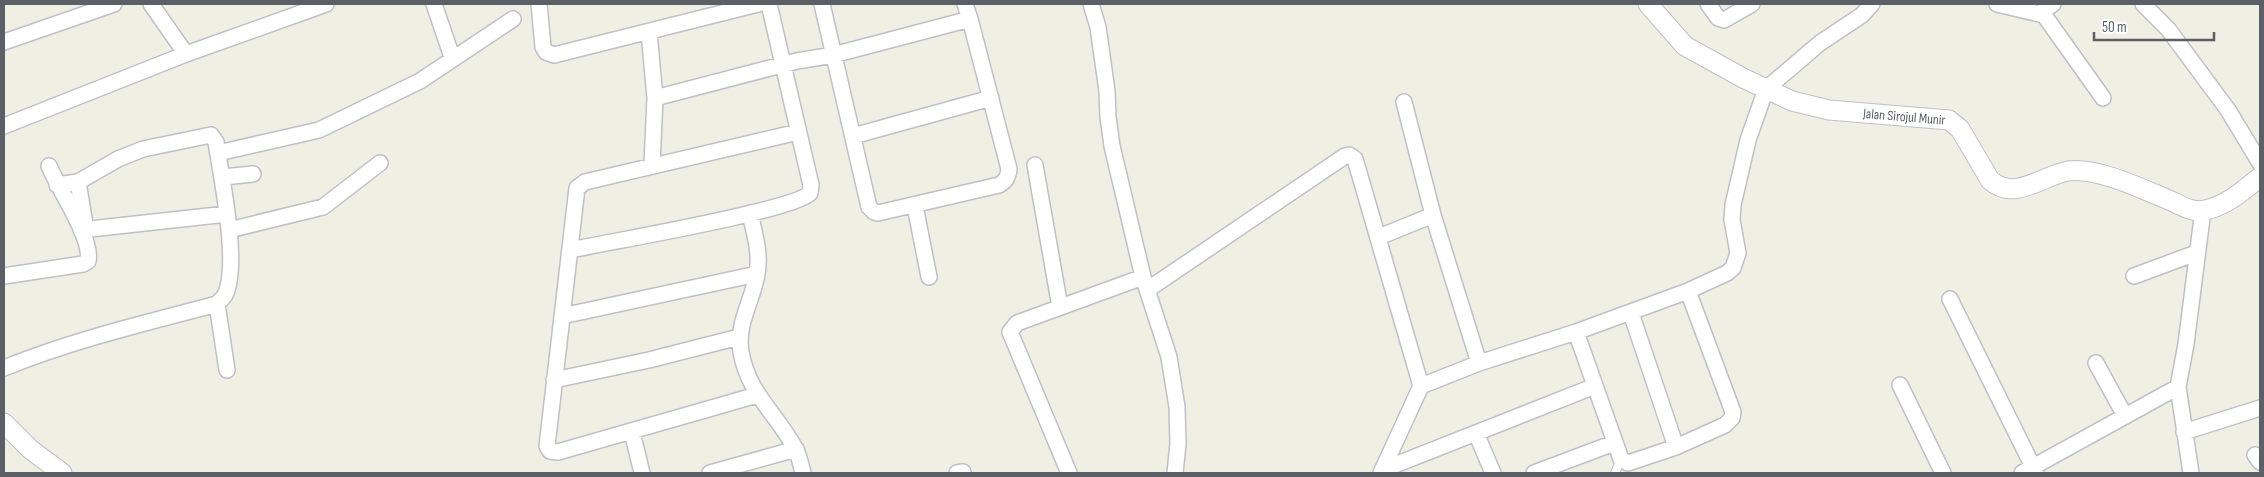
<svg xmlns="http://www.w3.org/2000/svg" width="2264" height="477" viewBox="0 0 2264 477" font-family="'Sofia Sans Condensed',sans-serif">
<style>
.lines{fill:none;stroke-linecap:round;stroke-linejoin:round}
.service-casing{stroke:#bec0c7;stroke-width:10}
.minor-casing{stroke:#bec0c7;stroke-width:18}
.tertiary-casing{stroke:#bec0c7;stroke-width:21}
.service{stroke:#fff;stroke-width:8}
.minor{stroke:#fff;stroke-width:15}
.tertiary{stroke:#fff;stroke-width:19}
.labels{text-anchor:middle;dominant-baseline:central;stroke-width:4;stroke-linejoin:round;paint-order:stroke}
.street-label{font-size:14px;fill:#5c5f66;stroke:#fff}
</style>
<rect width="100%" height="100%" fill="#f0efe4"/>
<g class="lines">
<g class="service-casing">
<path id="service" d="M1615,473l6,-14"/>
</g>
<g class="minor-casing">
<path id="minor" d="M151,4l35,50
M434,4l18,53
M539,4l4,43 3,5 8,3 204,-51
M965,4l5,15
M1091,4l7,23 9,64 1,26 4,29 31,131 26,80 8,50 1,37 -3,29
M1708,4l10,14 6,2 28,-16
M1997,4l47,11
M2053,4l-9,6v5l59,83
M2143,4l25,25 60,81 32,53
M649,32l6,66 -3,67
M4,42l110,-38
M655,98l142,-37 36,-6 137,-36 39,150c-1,8 -3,12 -10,16l-121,28 -4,-1 -5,-5 -47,-203
M1404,102l29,113 46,148
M4,126l182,-72 140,-50
M853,136l138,-38
M218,153l101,-23 101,-49 93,-62
M1035,165l25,142
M223,177l30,-3
M78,182l8,48
M915,206l14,71
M750,213c4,19 11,41 7,61 -4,26 -21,50 -16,78 7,41 35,61 54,96 4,7 6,17 8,25
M81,230l146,-16
M229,230l94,-23 57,-44
M1379,237l54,-22
M571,250c36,-8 222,-39 239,-57l1,-8 -42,-181
M4,276l79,-12 5,-3c5,-22 -29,-71 -39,-95
M2134,276l62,-23
M1147,290l198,-134 4,-1 6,4 66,227
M1950,299l86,174
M217,304l10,66
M1631,313l45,134
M562,316l195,-42
M1576,332l45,127 7,4 48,-16 49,-22 7,-7 1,-6 -45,-121
M2096,363l29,53
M4,368c69,-28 141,-45 213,-64 3,-3 6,-6 8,-9 15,-30 -4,-119 -9,-153l-5,-7 -68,14 -25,10 -40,23 -21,3
M554,380l95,-20 90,-23
M1900,385l43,88
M757,395l-199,57 -8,-1 -3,-5 30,-258 8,-6 213,-50
M632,432l10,41
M2184,432l76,-24
M1476,433l17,40
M2255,455l5,7
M1382,470l213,-84
M710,473l86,-24
M957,473l6,-1
M1069,473l-59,-141 7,-9 126,-46
M1381,473l40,-87 58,-23 97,-31 112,-41 39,-18 6,-5 5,-15 -6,-33 1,-15 15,-65 18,-51 54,-46 42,-28 10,-11
M1534,473l80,-30
M2022,473l156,-86
M2191,473l-13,-86 8,-43 17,-134"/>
</g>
<g class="tertiary-casing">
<g id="tertiary">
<path id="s1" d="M1648,4l37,42 58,32 49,23 37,9 120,10 11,9 30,51c25,22 51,-4 78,-9 29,-4 74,18 101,29 12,5 22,13 36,10 21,-4 39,-20 55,-33"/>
<path d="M4,423l26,26 32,24"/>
</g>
</g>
<use href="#service" class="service"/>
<use href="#minor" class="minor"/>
<use href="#tertiary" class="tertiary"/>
</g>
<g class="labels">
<g class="street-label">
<text stroke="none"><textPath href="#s1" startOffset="290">Jalan Sirojul Munir</textPath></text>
</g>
</g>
<rect width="2264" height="477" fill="none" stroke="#5c5f66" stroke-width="10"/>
<path d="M2094 32v8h120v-8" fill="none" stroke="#5c5f66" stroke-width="2.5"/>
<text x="2102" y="32" font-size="15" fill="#5c5f66" stroke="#ffffff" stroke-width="4" paint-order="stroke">50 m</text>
</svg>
